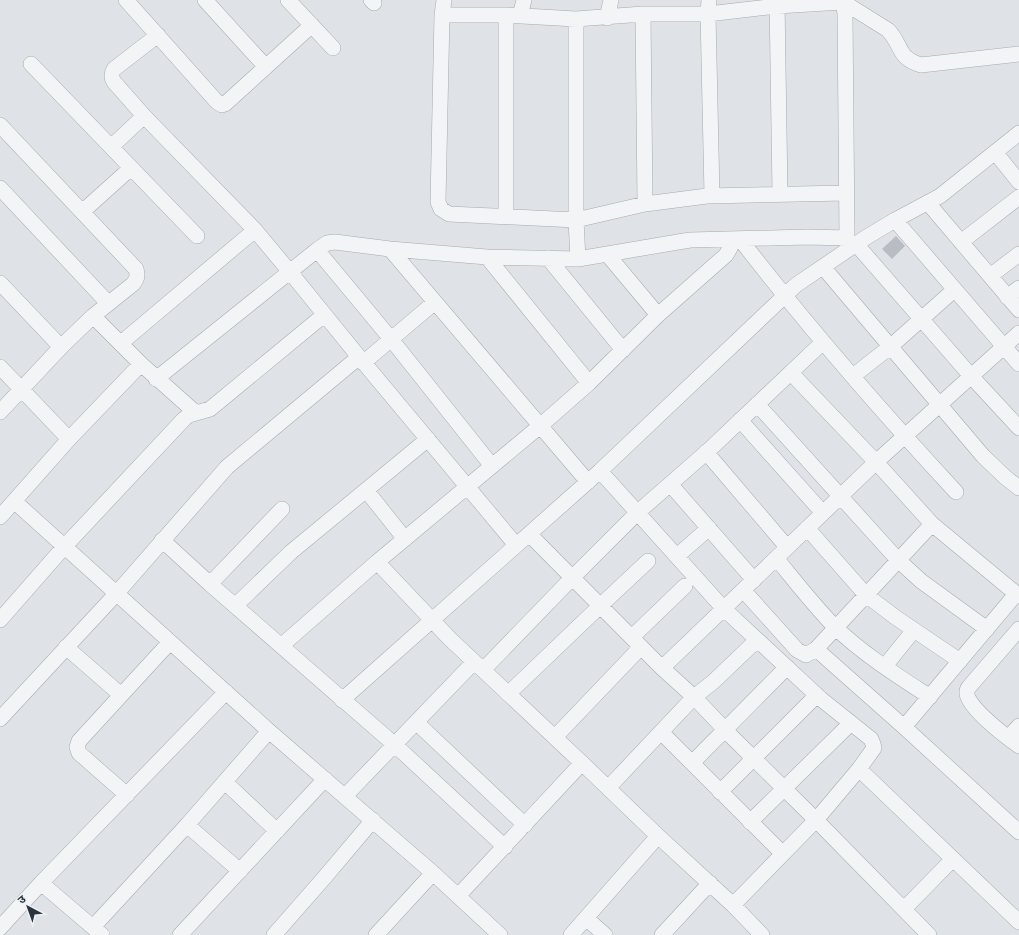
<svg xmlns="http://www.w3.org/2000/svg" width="1019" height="935" viewBox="0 0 1019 935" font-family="'Noto Sans','Noto Sans Devanagari',sans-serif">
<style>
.building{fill:#b7bdc3}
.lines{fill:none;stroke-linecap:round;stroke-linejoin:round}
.minor-casing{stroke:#a5abb1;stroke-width:16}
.minor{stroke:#f2f4f6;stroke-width:15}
</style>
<rect width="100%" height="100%" fill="#dfe3e7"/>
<path class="building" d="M896,236l9,10 -13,13 -10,-10z"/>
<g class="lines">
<g class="minor-casing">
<path id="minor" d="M126,0l91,102 5,3 3,-1 87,-79
M205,0l61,67
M288,0l45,48
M371,0l3,3
M444,0l-2,15 -4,187 3,7 8,5 127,6 69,-16 62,-8 139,-3
M709,0l-1,14 4,181
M777,0l3,194
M843,0l2,14 2,224 1,10
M643,14l2,190
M442,15h64l70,4 67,-5h65l69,-8 66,-4 45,28c15,16 9,28 33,35l98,-11
M520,16l4,-16
M607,18l4,-18
M576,19v201l2,39
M158,35l-44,34c-3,5 -3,8 0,13l30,34 111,114 35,42 69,85 157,188
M31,64l166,172
M0,125l136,144c2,7 1,10 -3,15l-40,32 -32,31 -61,65
M111,147l33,-31
M995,152l24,30
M0,188l108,115
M928,203l91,107
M82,212l49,-44
M506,217v-202
M895,220l124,144
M740,239c68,88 141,172 216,253
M961,242l58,-45
M856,244l115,132 48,52
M390,249l198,233
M317,250l74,89 101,127
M607,254l51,61
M487,257l102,126
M548,258l75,92
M823,267l160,189 22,21 14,11
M990,276l29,-22
M0,283l61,64
M1007,297l12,-9
M93,316l48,48 55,49
M121,343l134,-113
M363,363l72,-61
M0,367l69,72
M791,373l85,89 56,62 87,72
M853,376l37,-29 64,-57
M156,379l161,-129 10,-7 8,-1 55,7 97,8 91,2 112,-19 117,-3 40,1
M757,404l141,156 23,21 66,48
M740,420l83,93
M706,452l81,95
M600,471l124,138 97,90 50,40 2,5 1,4 -15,21 -43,51 -83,85
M670,484l84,96
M366,490l39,49
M14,501l255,230 164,142 67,62
M0,517l69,-78 72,-75
M807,528l59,67 29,22 65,44
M529,534l133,134 32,29 37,39 85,84 113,115
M162,540l48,44 185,161 110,102
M677,556l32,-28
M776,558c19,23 39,49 60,70 27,26 62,48 94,69
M377,562l73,77 132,124 76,73 75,69 29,30
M210,584l72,-75
M743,590l54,60 9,5 10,-6 116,-125
M235,606l56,-54 137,-113
M0,620l64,-73 120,-128 5,-4 21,-6 114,-94
M1019,629l-50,58c-1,1 -2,3 -2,5 -2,14 41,46 52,54
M632,637l53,-51
M281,646l96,-84 163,-136 49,-43 69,-68 68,-60 4,-7 4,-9
M66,647l55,48
M816,649l88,78 115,105
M885,666l29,-36
M662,668l214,-206 143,-129
M483,670l89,-92 65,-65 72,-63 114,-108
M508,694l92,-88 48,-45
M342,700l258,-229 196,-186 69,-47 30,-18 45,-24 79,-63
M0,719l116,-125 111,-127 132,-110
M417,723l108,102
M904,727l112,-133
M661,732l122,122
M555,737l86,-90
M1008,738l11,-12
M692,763l95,-96
M859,769l160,153
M225,782l52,49
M608,788l86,-91 19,-15 44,-42
M720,792l97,-97
M127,795l-48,-42 -2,-6 2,-6 91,-99
M345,796l129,-134
M750,822l101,-99
M187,825l53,46
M41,883l61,52
M458,896l124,-133
M904,909l49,-50
M586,918l19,17
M93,927l94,-102 82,-94
M0,928l41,-45 185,-191
M180,935l145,-156
M274,935l50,-57 49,-58
M376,935l57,-62
M571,935l87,-99
M662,935l48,-52"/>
</g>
<use href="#minor" class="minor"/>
</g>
<g transform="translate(28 907) rotate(319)" stroke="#eff2f5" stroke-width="3" paint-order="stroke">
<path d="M0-3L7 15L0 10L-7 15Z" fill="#2a333d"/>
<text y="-6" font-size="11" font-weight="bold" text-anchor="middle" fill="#2a333d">उ</text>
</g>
</svg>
